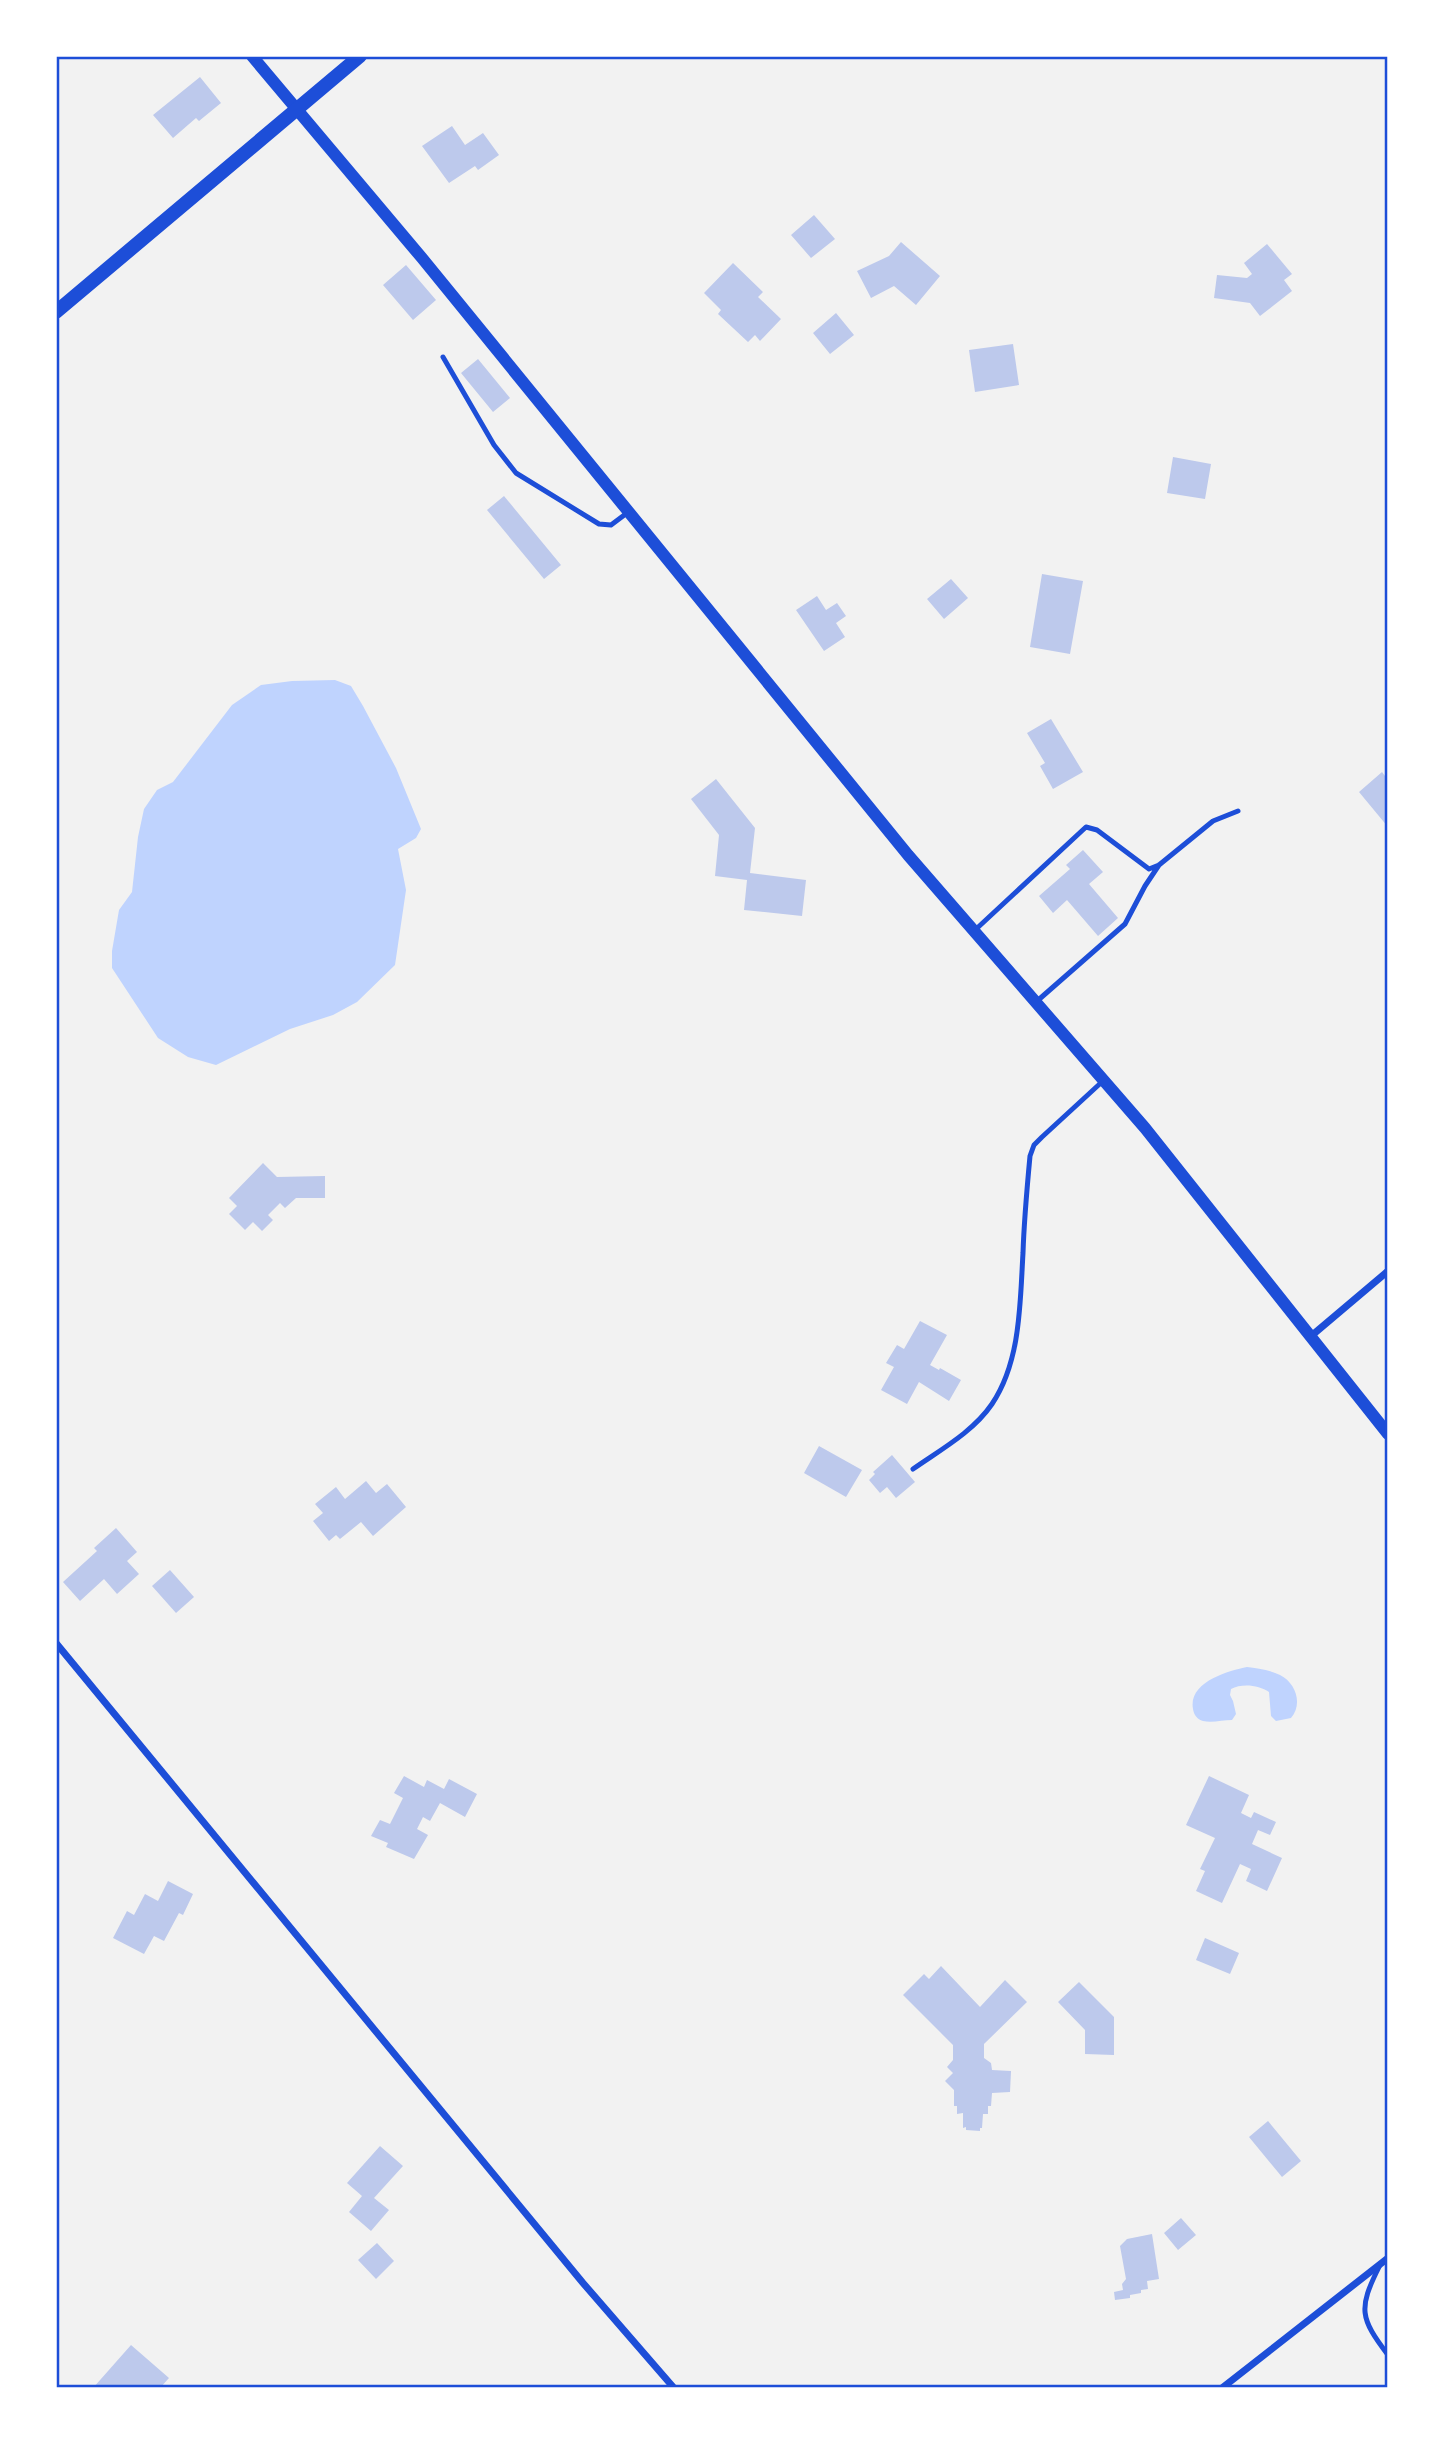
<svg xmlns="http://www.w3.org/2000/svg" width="1444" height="2444" viewBox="0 0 1444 2444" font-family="'IBM Plex Sans',sans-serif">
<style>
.water{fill:#bfd3fe}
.building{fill:#bdc9ec}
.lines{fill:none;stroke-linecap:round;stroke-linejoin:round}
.service{stroke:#1d4ed8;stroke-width:5}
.minor{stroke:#1d4ed8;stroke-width:7}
.tertiary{stroke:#1d4ed8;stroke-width:12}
.secondary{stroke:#1d4ed8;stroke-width:14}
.neatline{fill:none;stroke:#1d4ed8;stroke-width:2.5}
</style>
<rect width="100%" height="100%" fill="#f2f2f2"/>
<path class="water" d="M335,680l16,6 12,20 33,62 25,61 -5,9 -18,11 8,41 -11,75 -38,37 -24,13 -43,14 -74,36 -28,-8 -30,-19 -46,-70v-17l7,-41 13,-18 6,-55 6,-28 13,-19 16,-8 59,-77 29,-20 31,-4z
M1247,1667c10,1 23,3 33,8 16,8 23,29 11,43l-15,3 -5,-5 -2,-24c-10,-7 -27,-9 -38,-3l-1,6 3,6 3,13 -4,6c-9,0 -20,3 -29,1 -6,-2 -9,-6 -10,-12 -5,-27 35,-38 54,-42z"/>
<path class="building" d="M200,77l21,26 -22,18 -3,-3 -23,20 -20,-23z
M452,126l13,19 18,-12 16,22 -21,15 -3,-4 -26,17 -27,-37z
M814,215l21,24 -24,19 -20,-23z
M901,242l39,34 -24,29 -22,-19 -23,12 -14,-27 32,-15z
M1267,244l25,30 -8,6 8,11 -32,25 -10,-13 -36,-5 3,-23 30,3 5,-4 -8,-11z
M733,263l30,29 -5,5 23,22 -21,22 -5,-6 -7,7 -30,-28 3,-4 -17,-17z
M406,265l30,35 -23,20 -30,-35z
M836,313l18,22 -24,19 -17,-21z
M1013,344l6,41 -44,7 -6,-42z
M478,359l32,39 -17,14 -32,-39z
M1173,457l38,7 -6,35 -38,-6z
M504,496l57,69 -17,14 -57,-69z
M1042,574l41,7 -13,73 -40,-7z
M951,579l17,19 -24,21 -17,-20z
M817,596l9,14 11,-7 9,13 -10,7 9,14 -21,14 -28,-41z
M1051,719l32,53 -30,17 -13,-23 5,-3 -18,-30z
M1382,772l6,8v47l-29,-35z
M716,779l39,49 -5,45 56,7 -4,36 -58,-6 3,-30 -32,-4 4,-41 -28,-36z
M1083,850l20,22 -14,12 29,34 -20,18 -31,-36 -14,13 -14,-17 31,-27 -4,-4z
M263,1163l14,14 48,-1v22h-29l-11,10 -5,-5 -12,12 5,5 -11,11 -9,-9 -8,8 -16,-16 8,-8 -8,-8z
M920,1321l27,14 -17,30 9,5 1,-2 21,12 -12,21 -30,-19 -12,22 -26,-14 13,-23 -8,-4 11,-18 7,4z
M819,1446l43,24 -16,27 -42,-24z
M892,1455l23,27 -19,16 -9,-11 -7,6 -11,-13 6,-6 -2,-2z
M366,1481l10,12 11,-9 19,23 -33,29 -12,-14 -21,17 -4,-4 -7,6 -16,-20 10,-8 -8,-9 21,-17 9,12z
M116,1528l21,24 -10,9 12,13 -22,20 -13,-15 -24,22 -17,-19 34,-31 -3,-3z
M170,1570l24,27 -18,16 -24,-27z
M404,1776l20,11 3,-7 17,9 5,-10 28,15 -12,23 -25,-14 -10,18 -7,-4 -6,12 11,6 -14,24 -28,-12 2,-4 -17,-7 9,-16 10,4 13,-26 -9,-5z
M1209,1776l40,19 -8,18 10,5 3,-6 22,10 -6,13 -12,-5 -6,14 30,14 -15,33 -21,-10 5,-12 -11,-5 -18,39 -26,-12 9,-20 -5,-2 15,-31 -29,-13z
M168,1881l25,13 -10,21 -4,-2 -15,28 -10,-5 -10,18 -31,-16 14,-27 7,4 11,-21 13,7z
M1205,1938l34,15 -9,21 -34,-14z
M941,1966l39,41 25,-27 22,22 -43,42v14l7,5 1,7 19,1 -1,21 -18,1 -1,13h-3v8h-5l-1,14h-2v3l-14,-1v-3l-3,1v-15l-6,1v-8h-3v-16l-9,-9 8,-8 -6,-6 6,-7v-15l-50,-50 21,-21 5,5z
M1079,1982l35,35v38l-29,-1v-24l-27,-28z
M1268,2121l33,40 -19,16 -33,-40z
M380,2146l23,20 -29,32 15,12 -18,21 -22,-19 13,-16 -15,-13z
M1181,2218l15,17 -18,15 -14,-17z
M1152,2234l7,45 -12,2 1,8 -7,1v3l-11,2v3l-15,2 -1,-8 9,-2 -1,-6 4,-5 -6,-33 7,-7z
M377,2243l17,18 -18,18 -18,-19z
M131,2345l38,33 -9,10h-67z"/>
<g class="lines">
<path class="service" d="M443,357l51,88 22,28 83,51 12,1 16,-12
M974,931l112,-104 11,3 52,39 10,-4 54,-44 25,-10
M1036,1002l89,-78 20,-38 14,-21
M913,1469c27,-19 60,-37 79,-65 29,-43 28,-102 31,-151 1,-33 4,-65 7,-97l4,-11 8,-8 62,-57
M1379,2267c-21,42 -19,51 9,88"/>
<path class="minor" d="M1310,1337l78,-66
M56,1643l527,640 91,105
M1222,2388l166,-130"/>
<path class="tertiary" d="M252,56l170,202 486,597 237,273 243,306"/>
<path class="secondary" d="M56,312l304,-256"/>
</g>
<rect width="1444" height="2444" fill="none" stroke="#ffffff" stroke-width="116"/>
<rect x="58" y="58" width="1328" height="2328" class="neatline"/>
</svg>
